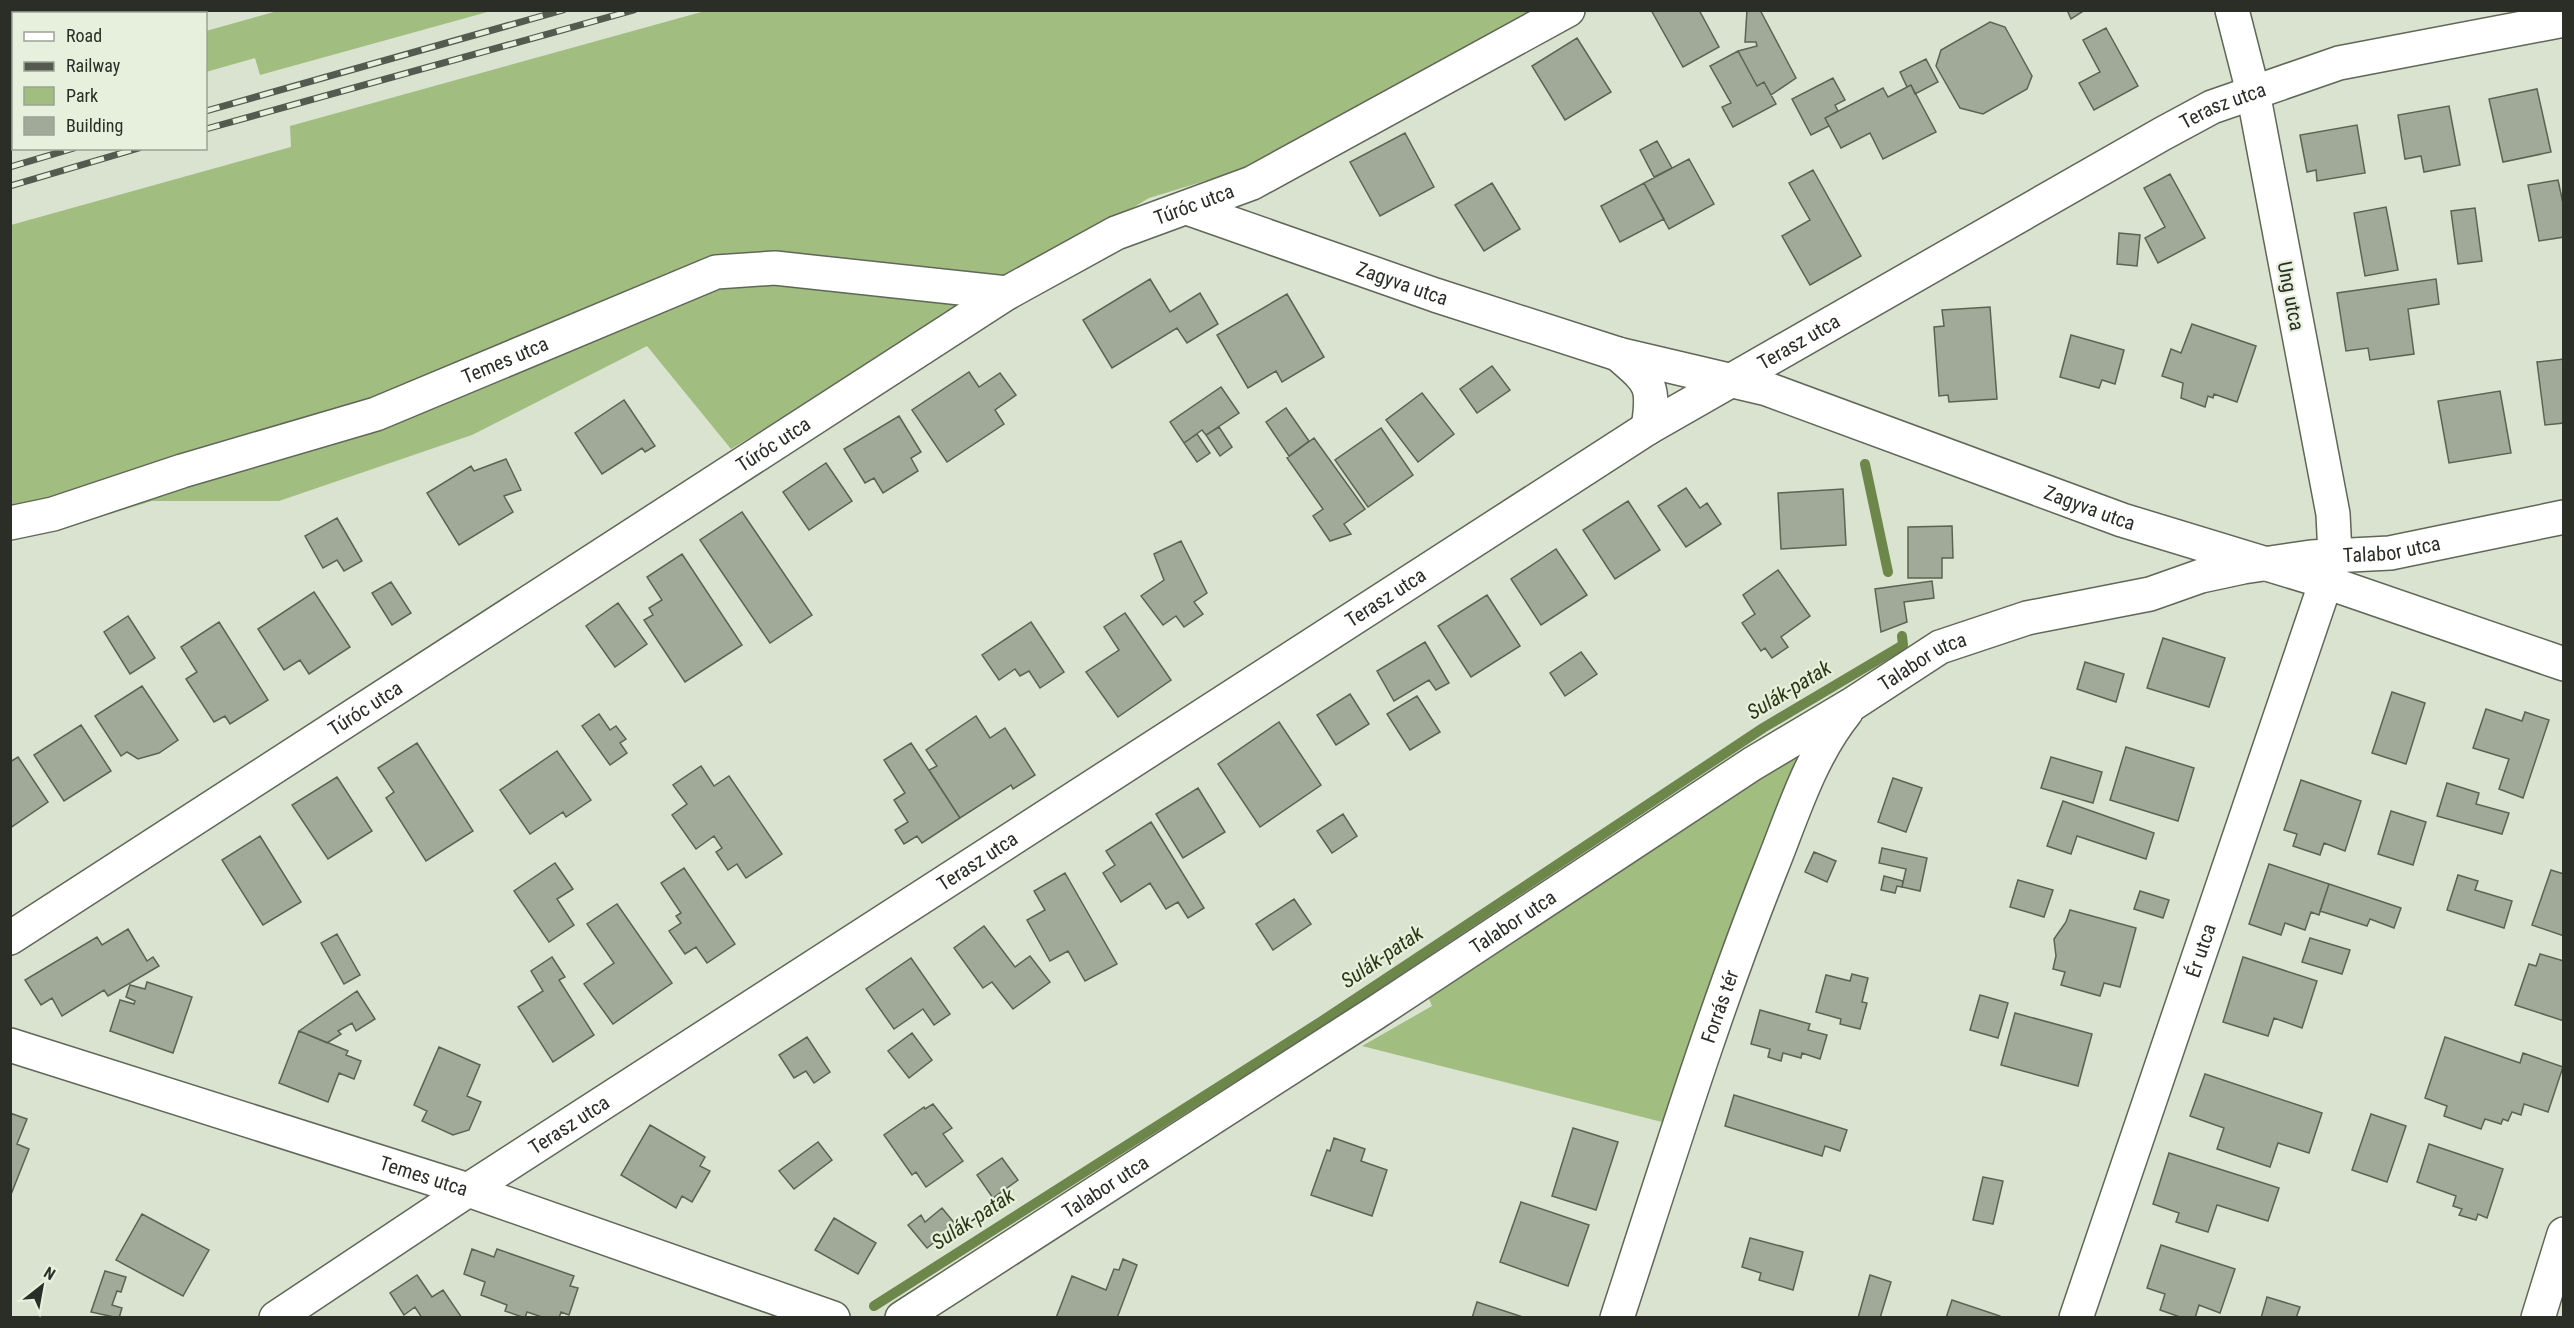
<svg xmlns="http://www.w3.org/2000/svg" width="2574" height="1328" viewBox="0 0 2574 1328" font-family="'Roboto Condensed',sans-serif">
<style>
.green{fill:#a1bd80}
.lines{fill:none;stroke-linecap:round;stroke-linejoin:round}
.stream{stroke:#6c8749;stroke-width:10}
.building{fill:#a1aa98;stroke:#5b6352;stroke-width:1.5}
.street-casing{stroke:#5f6757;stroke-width:36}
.street{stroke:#fff;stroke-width:33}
.rail-casing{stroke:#555a50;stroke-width:7}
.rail{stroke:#e6f0dc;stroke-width:4.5;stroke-dasharray:14;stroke-linecap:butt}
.labels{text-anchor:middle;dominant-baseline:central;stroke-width:4.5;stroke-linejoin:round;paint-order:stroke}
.street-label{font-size:20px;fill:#2a2e27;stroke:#e6f0dc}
.water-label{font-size:21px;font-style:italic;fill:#2a3815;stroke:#e6f0dc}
</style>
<rect width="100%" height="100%" fill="#d9e3cf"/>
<path class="green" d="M281,10h210v1l-231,64 -5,-17 -49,14v-41z
M705,11h841l-305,159 -92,28 -418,251 -84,-103 -175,89 -193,66h-127l-105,32 -36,7v-315l280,-78 -1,-21z
M1815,739l-145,385 -308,-78 70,-40 -16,-39z"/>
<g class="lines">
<path class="stream" d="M1865,464l23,108
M874,1306l448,-285 441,-293 140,-83 -1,-9"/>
</g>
<path class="building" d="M1651,10h48l20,37 -36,20z
M1747,10h13l36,68 -25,17 -7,-13 -7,4 -19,-35 19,-5 -1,-4h-11z
M2067,10h18l-14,9z
M1990,22l15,5 27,49 -5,13 -44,25 -23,-6 -24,-42 5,-16z
M2106,28l32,58 -44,24 -15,-27 21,-11 -17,-32z
M1577,38l34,54 -46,28 -33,-54z
M1738,51l19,35 7,-4 12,22 -43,23 -11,-20 9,-4 -21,-37z
M1926,59l12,23 -23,12 -4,-9 -4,2 -7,-15z
M1833,78l12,22 -10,5 3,6 -13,7 4,8 -18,9 -19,-36z
M1911,85l25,47 -53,27 -13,-26 -29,15 -16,-30 58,-30 5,9z
M2537,89l14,63 -48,10 -14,-63z
M2449,106l11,59 -36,7 -3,-16 -16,3 -7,-44z
M2357,125l8,48 -48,8 -1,-11 -9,2 -7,-37z
M1405,133l29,54 -54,29 -30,-54z
M1657,141l15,27 -18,9 -14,-27z
M1689,159l25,45 -45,25 -25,-46z
M1813,170l48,86 -51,29 -28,-49 28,-16 -21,-37z
M2170,174l35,64 -47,25 -13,-25 20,-11 -21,-39z
M2558,180l6,28v29l-25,4 -11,-56z
M1492,183l28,46 -36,22 -29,-46z
M1644,183l20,36 -44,23 -19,-36z
M2386,207l12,63 -33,6 -11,-63z
M2475,208l7,53 -24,3 -7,-53z
M2119,233l21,2 -3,31 -20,-2z
M1150,279l20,33 30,-19 18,31 -31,19 -10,-15 -65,40 -29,-48z
M2436,279l3,25 -31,5 6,45 -44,6 -2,-12 -22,3 -9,-58z
M1287,294l37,63 -42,25 -6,-11 -28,17 -31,-53z
M1990,307l7,92 -48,3 -1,-7 -9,1 -5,-69 10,-1 -2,-16z
M2192,324l64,22 -19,56 -23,-8 -1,4 -5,-2 -3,11 -24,-9 2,-15 -21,-7 9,-27 10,4z
M2071,335l53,15 -9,34 -13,-4 -3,8 -39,-11z
M2564,359v64l-19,2 -8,-63z
M1492,366l18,24 -33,23 -17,-24z
M969,372l10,15 21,-14 16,22 -21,15 9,14 -57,38 -35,-52z
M1221,387l18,26 -33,22 -4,-5 -18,13 -14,-21z
M2500,391l11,62 -62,10 -11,-62z
M1422,393l32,41 -36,28 -32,-42z
M624,400l31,46 -10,6 -3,-4 -40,26 -27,-41z
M1286,408l23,33 -20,15 -23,-34z
M899,416l22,36 -10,6 7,13 -35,22 -9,-15 -9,5 -21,-34z
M1219,427l13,20 -12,9 -14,-21z
M1381,428l32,47 -45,32 -33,-47z
M1197,434l13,19 -13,9 -13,-19z
M1314,438l51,71 -21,15 7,10 -21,7 -17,-25 10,-7 -36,-51z
M506,459l15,31 -17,6 9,16 -54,33 -32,-52 44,-27 3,5z
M826,463l26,38 -43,29 -26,-38z
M1686,488l14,20 7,-5 14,21 -35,23 -28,-41z
M1843,489l3,56 -65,4 -3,-56z
M1628,501l32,49 -45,29 -32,-49z
M742,512l70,103 -42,28 -70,-103z
M337,518l25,43 -18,10 -7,-11 -14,8 -18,-32z
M1952,526l1,32h-11v20h-34v-51z
M1181,541l26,52 -13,9 9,12 -19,13 -8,-11 -13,9 -22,-29 23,-16 -10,-26z
M1556,549l31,46 -46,30 -30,-46z
M682,554l60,91 -57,37 -41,-62 9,-5 -4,-7 13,-8 -15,-23z
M1778,570l32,46 -29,21 7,10 -16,11 -7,-10 -4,3 -19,-28 13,-9 -12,-19z
M1932,581l2,17 -30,4 3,20 -26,10 -6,-43z
M391,582l20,31 -19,12 -20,-32z
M314,592l36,55 -41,27 -9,-14 -16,10 -26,-41z
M1487,595l33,51 -49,31 -33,-51z
M618,603l29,41 -32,23 -29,-41z
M1125,613l46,67 -53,37 -32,-45 33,-22 -15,-23z
M128,616l27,42 -25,16 -26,-42z
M219,622l49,78 -38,24 -5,-8 -11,6 -28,-43 11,-7 -16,-25z
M1031,622l33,50 -24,16 -11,-17 -9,5 -5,-7 -16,11 -17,-25z
M2163,638l62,20 -16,49 -62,-19z
M1425,642l24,41 -13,7 -7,-10 -35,21 -17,-30z
M1581,652l16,22 -32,22 -15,-23z
M2085,662l39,12 -8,28 -39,-13z
M142,686l36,54 -19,13 -21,6 -11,-7 -6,4 -26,-40z
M2392,692l33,11 -19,61 -34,-11z
M1350,694l19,30 -33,21 -19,-30z
M1417,696l23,36 -30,18 -23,-36z
M2486,709l36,12 3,-9 24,8 -26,78 -24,-9 10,-30 -36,-11z
M599,714l11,16 6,-4 10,13 -6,4 7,10 -17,12 -28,-39z
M976,716l14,22 15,-10 30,47 -22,14 -2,-4 -51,33 -31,-48 8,-4 -11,-16z
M1279,722l42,63 -61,42 -42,-63z
M81,725l30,46 -47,30 -30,-46z
M417,743l56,88 -47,30 -40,-63 8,-6 -16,-24z
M911,743l49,75 -38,25 -5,-7 -13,8 -9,-14 13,-8 -14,-22 11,-7 -21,-33z
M2126,747l68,21 -16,53 -68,-21z
M557,751l34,49 -25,17 -3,-5 -33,22 -30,-44z
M18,757l30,45 -38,26v-66z
M2051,757l51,15 -9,31 -52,-15z
M701,766l13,20 15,-10 53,78 -36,24 -9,-14 -9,6 -12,-18 6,-4 -8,-12 -18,13 -24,-34 15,-11 -14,-19z
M337,777l35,54 -44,28 -36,-54z
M1893,778l29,10 -16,44 -28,-10z
M2301,780l60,21 -16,50 -21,-8 -4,12 -27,-9 4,-12 -13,-4z
M2447,783l32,10 -3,11 33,9 -7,21 -65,-18z
M1198,788l27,44 -42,26 -27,-44z
M2063,801l91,32 -8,26 -69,-23 -6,18 -24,-8z
M2391,811l35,11 -13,43 -35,-11z
M1343,814l14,22 -25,17 -15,-22z
M1151,822l53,86 -16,10 -10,-16 -12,7 -16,-26 -29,19 -18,-29 12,-8 -9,-14z
M260,836l41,66 -38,23 -41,-65z
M1882,848l45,10 -7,33 -18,-4 4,-18 -27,-6z
M1814,852l22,9 -9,21 -22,-10z
M555,863l18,26 -16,10 17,26 -25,17 -35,-51z
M2269,864l60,20 -10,31 -8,-3 -6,18 -20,-7 -4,12 -32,-11z
M684,868l51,76 -28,19 -11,-16 -11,7 -16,-23 12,-8 -5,-7 5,-3 -20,-30z
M2551,870l13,4v62l-32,-11z
M1065,873l52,91 -32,17 -17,-30 -18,10 -23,-41 18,-10 -11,-19z
M2458,875l20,6 -3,9 37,11 -8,27 -57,-18z
M1884,876l19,5 -1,6 -5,-1 -2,7 -14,-3z
M2018,880l35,10 -9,27 -34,-10z
M2329,884l72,24 -7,20 -24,-9 -3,7 -47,-15z
M2140,891l29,9 -6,18 -29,-9z
M1294,899l17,25 -38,26 -17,-26z
M617,904l55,79 -59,41 -29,-40 30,-21 -27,-39z
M2070,910l66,18 -16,59 -16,-4 -4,13 -39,-11 4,-13 -12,-3 3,-13 -2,-17 12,-17z
M984,926l31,41 15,-11 20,26 -37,27 -21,-27 -9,6 -29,-40z
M128,929l19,32 6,-4 6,9 -51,30 -4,-6 -42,26 -10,-18 -11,7 -16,-25 72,-43 5,8z
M337,934l23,41 -16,9 -23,-41z
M2310,938l40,12 -8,24 -40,-12z
M2540,954l24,7v60l-49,-16 14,-41 7,2z
M552,957l13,20 -6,3 35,55 -41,27 -35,-55 25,-16 -12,-20z
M2243,957l74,24 -15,47 -28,-10 -6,18 -45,-14z
M911,958l39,56 -16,11 -11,-16 -29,20 -28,-40z
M1852,974l16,4 -6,24 5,1 -7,26 -20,-5 1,-5 -25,-7 10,-37 24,6z
M147,982l45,15 -19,56 -63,-22 10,-31 14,4 1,-3 -9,-4 4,-12 15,4z
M357,991l18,28 -19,12 -4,-8 -14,8 3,3 -14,9 -28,-12z
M1980,995l28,8 -10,35 -28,-8z
M1760,1010l50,14 -2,6 19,5 -7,24 -18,-6 -1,5 -18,-5 -2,8 -13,-4 2,-8 -19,-5z
M2015,1013l77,21 -14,52 -77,-21z
M299,1031l49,20 -2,4 15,6 -7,18 -15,-6 -11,29 -49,-19z
M912,1033l20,27 -23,18 -21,-27z
M807,1037l23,35 -16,11 -8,-12 -12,7 -15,-23z
M2445,1037l75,26 3,-10 40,14 -15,45 -24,-8 -3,11 -9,-3 -4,9 -5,-2 -2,5 -16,-5 -4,10 -37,-13 3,-10 -22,-8z
M439,1047l41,18 -13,31 14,6 -12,28 -16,5 -31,-14 5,-10 -13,-6z
M2205,1074l117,39 -13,40 -31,-10 -8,24 -53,-18 7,-21 -34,-12z
M1734,1095l113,35 -7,21 -15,-5 -3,10 -97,-30z
M933,1104l19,24 -9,6 20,27 -37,26 -10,-15 -4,3 -28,-40 40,-28 1,2z
M10,1113l17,6 -10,25 12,5 -19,48z
M2371,1114l35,12 -19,56 -35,-12z
M650,1125l55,32 -5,9 10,5 -18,31 -10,-6 -6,12 -55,-33z
M1573,1128l45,14 -22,68 -44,-14z
M1334,1138l31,11 -4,12 26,9 -15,46 -61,-21 16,-45 3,1z
M818,1142l14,18 -38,29 -15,-18z
M2429,1144l74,25 -16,49 -9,-4 -2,6 -17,-5 3,-6 -9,-3 3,-10 -39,-14z
M2169,1153l110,35 -11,33 -51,-16 -9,27 -32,-10 3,-9 -26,-9z
M1002,1158l16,22 -25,18 -16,-23z
M1983,1177l20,4 -10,43 -20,-4z
M1521,1202l68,23 -21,61 -68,-24z
M942,1208l14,17 -29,23 -19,-23 13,-10 4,7z
M142,1214l67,36 -26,46 -67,-36z
M834,1218l42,25 -18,31 -43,-24z
M1750,1238l53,14 -10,38 -34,-10 2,-7 -19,-6z
M2161,1245l74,24 -15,44 -21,-8 -4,13h-12l-23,-8 5,-16 -18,-6z
M472,1249l22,8 3,-8 77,27 -4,10 8,2 -9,27 -8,-3 -2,6h-14l-18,-6 -2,6 -20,-7 2,-6 -26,-10 4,-13 -21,-8z
M1123,1259l14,6 -20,53h-61l16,-42 34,14 8,-21 5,1z
M105,1271l21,6 -5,15 -4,-1 -5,14 10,3 -3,10 -28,-6z
M417,1275l15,22 11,-7 19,28h-40l-7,-11 -11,8 -14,-22z
M1870,1275l21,7 -11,36h-22z
M2267,1297l33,10 -4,11h-35z
M1952,1300l48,16v2h-54z
M1477,1302l49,16h-54z"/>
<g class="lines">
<g class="street-casing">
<g id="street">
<path d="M132,14l12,-4"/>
<path d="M10,44h4"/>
<path id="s1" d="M1187,208l248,87 183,59 149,35 355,131 204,62 238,82"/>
<path d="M1618,354c32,28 37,30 30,74"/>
<path id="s2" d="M10,523l43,-9 129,-43 194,-57 340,-142 59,-4 232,25"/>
<path id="s3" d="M10,938l997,-645 109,-60 136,-50 316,-173"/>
<path id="s4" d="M10,1045l458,145 365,128"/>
<path id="s5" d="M276,1318l192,-128 1180,-762 514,-294 50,-27 127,-44 225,-43"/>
<path id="s6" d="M902,1318l473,-305 377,-249 99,-59 89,-58 87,-29 123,-24 51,-18 42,-9 68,-10 79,-4 174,-36"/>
<path id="s7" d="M1617,1318c49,-150 95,-301 153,-447 22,-54 39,-113 76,-159"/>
<path id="s8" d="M2076,1318l259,-763 -2,-41 -80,-422 -21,-82"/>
<path d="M2538,1318l26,-84"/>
</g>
</g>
<use href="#street" class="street"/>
<g class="rail-casing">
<path id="rail" d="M206,111l357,-101
M206,129l428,-119
M10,167l64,-19
M10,186l129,-38"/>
</g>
<use href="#rail" class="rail"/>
</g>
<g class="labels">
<g class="street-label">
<text stroke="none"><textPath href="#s5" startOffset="2295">Terasz utca</textPath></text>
<text stroke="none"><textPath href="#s3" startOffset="1395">Túróc utca</textPath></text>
<text stroke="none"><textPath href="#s1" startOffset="228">Zagyva utca</textPath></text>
<text transform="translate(2291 296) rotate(79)">Ung utca</text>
<text stroke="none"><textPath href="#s5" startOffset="1809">Terasz utca</textPath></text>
<text stroke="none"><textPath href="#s2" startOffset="522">Temes utca</textPath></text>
<text stroke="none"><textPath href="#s3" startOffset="909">Túróc utca</textPath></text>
<text stroke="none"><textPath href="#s1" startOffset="952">Zagyva utca</textPath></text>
<text stroke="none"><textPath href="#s6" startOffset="1700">Talabor utca</textPath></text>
<text stroke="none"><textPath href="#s5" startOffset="1323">Terasz utca</textPath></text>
<text stroke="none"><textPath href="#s6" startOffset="1214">Talabor utca</textPath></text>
<text stroke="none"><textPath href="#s3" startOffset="423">Túróc utca</textPath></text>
<text stroke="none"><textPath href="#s5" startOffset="837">Terasz utca</textPath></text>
<text stroke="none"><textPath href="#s6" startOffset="728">Talabor utca</textPath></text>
<text stroke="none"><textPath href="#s8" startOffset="388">Ér utca</textPath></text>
<text stroke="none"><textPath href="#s7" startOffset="328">Forrás tér</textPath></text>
<text stroke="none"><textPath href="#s5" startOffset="351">Terasz utca</textPath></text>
<text stroke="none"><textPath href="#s4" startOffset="434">Temes utca</textPath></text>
<text stroke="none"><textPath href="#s6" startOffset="242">Talabor utca</textPath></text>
</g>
<g class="water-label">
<text transform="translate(1789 690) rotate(-31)">Sulák-patak</text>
<text transform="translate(1382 957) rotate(-34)">Sulák-patak</text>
<text transform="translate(973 1219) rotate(-33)">Sulák-patak</text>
</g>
</g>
<rect width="2574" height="1328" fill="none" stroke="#2a2e27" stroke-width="24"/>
<rect x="12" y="12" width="195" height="138" fill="#e6f0dc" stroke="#9ba294" stroke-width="1.5"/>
<rect x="24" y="32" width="30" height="9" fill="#ffffff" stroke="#9ba294" stroke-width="1.5"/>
<text x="66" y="42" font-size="18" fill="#2a2e27">Road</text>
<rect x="24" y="62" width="30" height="9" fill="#555a50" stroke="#9ba294" stroke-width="1.5"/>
<text x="66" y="72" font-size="18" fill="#2a2e27">Railway</text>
<rect x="24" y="87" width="30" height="18" fill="#a1bd80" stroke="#9ba294" stroke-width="1.5"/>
<text x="66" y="102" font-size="18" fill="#2a2e27">Park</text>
<rect x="24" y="117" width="30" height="18" fill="#a1aa98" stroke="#9ba294" stroke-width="1.5"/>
<text x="66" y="132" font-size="18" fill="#2a2e27">Building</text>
<g transform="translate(42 1286) rotate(31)" stroke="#e6f0dc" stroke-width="4.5" paint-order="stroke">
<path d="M0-4.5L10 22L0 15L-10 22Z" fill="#2a2e27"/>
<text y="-9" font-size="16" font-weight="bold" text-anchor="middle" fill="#2a2e27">N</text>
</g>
</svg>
